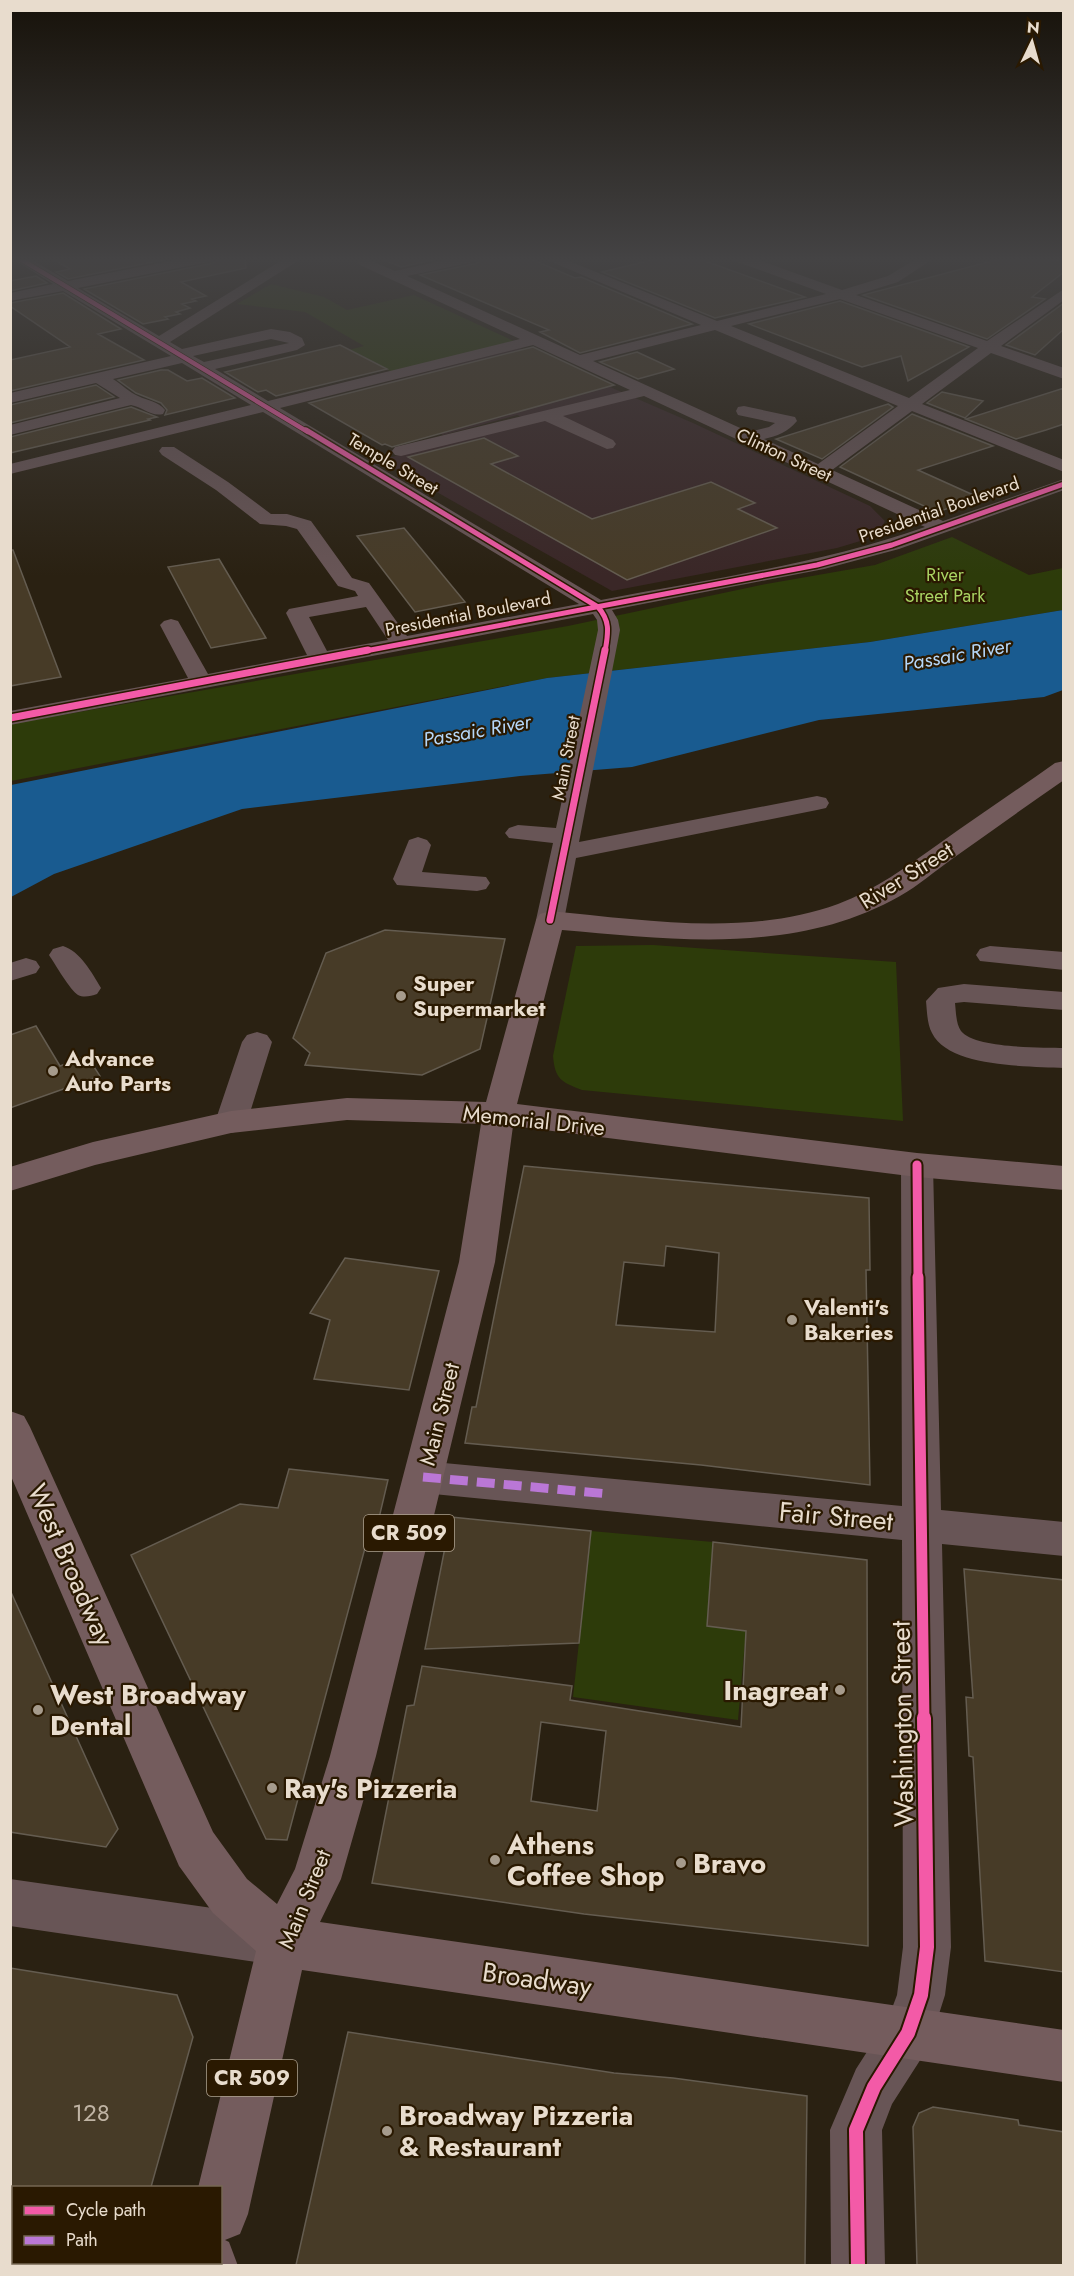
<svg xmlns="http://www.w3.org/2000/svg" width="1074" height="2276" viewBox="0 0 1074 2276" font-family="Jost,sans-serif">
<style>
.education{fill:#3a2727}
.green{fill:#2d3b0a}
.water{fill:#195b90}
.building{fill:#473b27;stroke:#645c50;stroke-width:1.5;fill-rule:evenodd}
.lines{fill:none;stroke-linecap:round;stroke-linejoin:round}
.minor{fill:#685556;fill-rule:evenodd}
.major{fill:#745c5d;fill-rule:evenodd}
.quiet{stroke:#ba77d6;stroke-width:9;stroke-dasharray:18 9;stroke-linecap:butt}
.cycleway-far5-casing{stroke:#2a1901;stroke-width:6}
.cycleway-far4-casing{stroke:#2a1901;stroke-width:8}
.cycleway-far3-casing{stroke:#2a1901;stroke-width:10}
.cycleway-far2-casing{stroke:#2a1901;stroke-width:13}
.cycleway-far1-casing{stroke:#2a1901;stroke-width:15}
.cycleway-casing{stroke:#2a1901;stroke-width:18}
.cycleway-far5{stroke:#f35aa7;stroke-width:4.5}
.cycleway-far4{stroke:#f35aa7;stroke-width:5}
.cycleway-far3{stroke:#f35aa7;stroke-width:7}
.cycleway-far2{stroke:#f35aa7;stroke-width:9}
.cycleway-far1{stroke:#f35aa7;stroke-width:11}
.cycleway{stroke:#f35aa7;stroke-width:14}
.poi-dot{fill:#a69b8c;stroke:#2a1901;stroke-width:2}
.labels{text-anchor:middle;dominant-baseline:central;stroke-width:4.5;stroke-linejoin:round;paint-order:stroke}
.far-street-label{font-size:18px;fill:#e8dccd;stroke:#2a1901}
.far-park-label{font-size:18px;fill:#aad463;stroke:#2a1901}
.far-water-label{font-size:20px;font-style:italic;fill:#b5d7f9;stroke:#2a1901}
.shield{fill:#2a1901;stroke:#afa290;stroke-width:1.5}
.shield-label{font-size:21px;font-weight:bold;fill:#e8dccd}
.street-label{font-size:22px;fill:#e8dccd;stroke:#2a1901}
.poi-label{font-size:22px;font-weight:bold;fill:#e8dccd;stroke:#2a1901;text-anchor:start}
.near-number-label{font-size:24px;fill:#c0b4a4}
.near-street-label{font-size:27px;fill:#e8dccd;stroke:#2a1901}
.near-poi-label{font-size:27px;font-weight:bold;fill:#e8dccd;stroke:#2a1901;text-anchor:start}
</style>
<rect width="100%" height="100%" fill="#2a2112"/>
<path class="education" d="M520,348l173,75 177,83 15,15 -8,15 -40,12 -225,43 -232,-131 152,-39 -15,-6 -74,20 -85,-45z"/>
<path class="green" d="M271,284l53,13 23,13 67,-15 104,48 -124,30 -45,-23 15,-4 -59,-34 -68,-8z
M952,537l77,38 34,-7v42l-193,32 -323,36 -536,103v-57l557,-98 193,-41 114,-20z
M653,945l243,17 7,159 -321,-31c-21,-8 -27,-11 -29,-34l23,-110z
M591,1531l122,11 -6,84 39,5 -8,89 -165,-23z"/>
<path class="water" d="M1063,610v80l-19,7 -225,23 -187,47 -112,9 -278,33 -188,65 -43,23v-112l536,-107 323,-36z"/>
<path class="building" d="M49,257h129l-110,22 -12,-7 14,-3z
M222,257h23l1,11 -65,14 25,14 -14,3 4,2 -14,3 8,4 -14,4 4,2 -15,3 3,2 -25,5 -59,-35 129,-26z
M378,257h69l-46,10z
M487,257h39l49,21 6,-1 111,47 -112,29 -40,-21 9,-2 -129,-55 58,-12z
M665,257h29l111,40 -90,21 -113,-46z
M1007,257h28l29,5v10l-32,25 13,2 -58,40 -124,-44z
M36,276l11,7 -37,8v-10z
M63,293l58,36 -23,5 46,26 -134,31v-31l60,-13 -60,-41v-3z
M840,301l129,46 -61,34 -7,-25 -39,11 -113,-43z
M1064,303v26l-29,26 -29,-10z
M340,345l47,24 -111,27 -10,-6 -8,2 -33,-20z
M533,347l81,38 -222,62 -7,-3 -3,1 -73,-42z
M637,352l37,17 -36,10 -38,-17z
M161,370h7l19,11 15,-3 33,20 -70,17 2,-5 -6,-7 -25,-10 -18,-13z
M96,385l18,12 -104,26v-18z
M1064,388v36l-18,6 -30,9 -50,-20z
M942,392l41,9 -18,17 -38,-15z
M888,404l5,3 -71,52 -46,-20z
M131,407l26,10 -9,2 2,1 -140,33v-16z
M912,414l81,32 -75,24 62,28 -43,14 -97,-45z
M484,438l34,18 -27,8 101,55 119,-37 44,21 -17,6 39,19 -150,52 -219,-123z
M404,528l61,74 -50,10 -58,-76z
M10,550h3l48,127 -51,9z
M219,559l47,79 -55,10 -43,-81z
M385,930l120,9 -25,110 -58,26 -117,-10 5,-12 -17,-15 33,-85z
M36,1026l24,40 27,-10 13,20 -90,32v-73z
M524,1166l345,32 1,72h-4l4,215 -169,-20 -236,-22 7,-36h4zM666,1246l53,7 -4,79 -99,-7 8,-63 40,4z
M345,1258l94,13 -30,119 -95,-11 16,-59 -20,-7z
M289,1469l99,11 -9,38h-6l-86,322 -21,-1 -135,-284 109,-51 38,4z
M451,1517l140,14 -12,112 -154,6z
M713,1542l154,18 1,386 -284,-32 -212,-31 35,-177 7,-1 8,-39 150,20 -2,14 171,27 5,-96 -39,-5zM541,1722l65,9 -9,80 -66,-10z
M964,1569l100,11v392l-79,-11 -12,-204 -4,-1 -3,-59 7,1z
M10,1590l108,239 -12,18 -96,-15z
M10,1968l167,27 16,42 -42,150h-141z
M348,2032l266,41 59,5 134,18 -2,169h-509z
M933,2107l85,13 1,5 45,7v133h-147l-4,-138 6,-14z"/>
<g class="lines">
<path class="minor" d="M10,257h17l41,24 123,-24h29l-7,4 -135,27 81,48 128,-79h17l-134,85 12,7 89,-20 19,3 12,6 3,7 -8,5 -82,19 53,32 252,-62 -160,-74 -2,-3 7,-4 30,13 63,-14h27l-7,4 -71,15 173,79 121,-30 -161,-68h19l158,64 109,-27 -94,-34 -2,-3h20l92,33 46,-14 31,-19h17l-38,25 -42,13 131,46 77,-52v11l-63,46 63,22v11l-73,-26 -69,51 142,56v12l-152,-61 -80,59 111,51 121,-42v11l-165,59 -75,20 -212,41 6,10 2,10 -41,212 238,-46 9,2 3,5 -3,5 -9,2 -241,48 -12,62 -4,6 -10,2 -10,-2 -4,-6 17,-77 -44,-5 -4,-5 4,-5 9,-3 38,3 42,-198 -1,-10 -4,-6 -583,111v-14l178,-33 -28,-53 4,-4 7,-2 7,2 30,53 99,-19 -21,-42 3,-4 69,-13 -3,-5 -17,-5 -41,-57 -11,-3 -26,-2 -44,-34 -54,-35 -3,-4 3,-4h12l54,35 43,32h16l24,7 41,57 17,5 38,53 172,-32 -316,-192 -253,62v-10l241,-59 -69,-42 -69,16c8,5 17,14 25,17 10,5 20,5 27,14l-2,4c-12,3 -20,-7 -32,-9l-121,30v-10l110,-27 -24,-15 -86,20v-10l161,-37 -108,-65 -53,10v-8l43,-9zM840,299l138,49 -69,50 -178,-72zM715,330l183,76 -80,58 -54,-25c13,-3 24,-7 33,-18l-2,-4 -51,-11 -6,1 -2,4 2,4 37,8 -6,4 -20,5 -156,-71zM271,339l18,4 -85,19 -11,-6zM533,345l97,45 -235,57 -3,4 3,4 6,1 144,-35 62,28 6,-1 3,-4 -3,-4 -50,-24 81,-20 281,131c-105,37 -215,52 -324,73l-321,-192zM366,607l22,33 -61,11 -18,-34z
M418,837l9,3 4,5 -9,27 64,5 4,6 -4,6 -9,2 -80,-6 -4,-6 16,-39z
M63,946c17,5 29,27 38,42l-4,6c-6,2 -13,4 -19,1 -8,-5 -23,-31 -29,-40l4,-6z
M990,946l74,6v18l-84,-9 -4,-6 4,-6z
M26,958l10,3 4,6 -4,6 -26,8v-18z
M964,984l100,8v18l-100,-8 -9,1c1,9 1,21 6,28 14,18 81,16 103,17v20c-35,-2 -115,0 -132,-35 -5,-9 -5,-22 -6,-32l12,-13z
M257,1032l10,3 5,7 -25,80 -5,8 -11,3 -11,-3 -5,-8 27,-80 5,-7z
M917,1154l11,3 5,8 8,345 123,12v34l-122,-12 9,403 -6,48 -12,38 -7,18 -34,53 -10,26 3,136h-54l-1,-136 26,-61 32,-50 9,-24 6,-48 -1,-407 -479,-47 -14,-4 -5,-12 5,-12 14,-4 479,45 -1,-341 5,-8z
M10,1879l273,39 17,7 7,17 -7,17 -17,7 -273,-40z"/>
<path class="major" d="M1064,761v19c-38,26 -75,53 -112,79 -17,12 -34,27 -52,37 -104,59 -224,44 -338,34l-45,174 400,49 147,13v24l-147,-13 -404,-51 -18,136 -119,494 -35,123 -21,43 744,108v52l-762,-112 -54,244 -8,20 -15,6 4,2 9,24h-58v-4h40v-74h-22l58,-237 -43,-38 -34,-47 -169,-392v-63l14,5 6,11 183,405 34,47 30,25 18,-35 35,-113 129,-494 22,-138 -134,-4 -116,13 -136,32 -85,26v-24l83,-25 138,-31 116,-13 139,4 50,-182 4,-6 10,-3c95,9 197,26 288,-7 38,-14 69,-38 102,-61 38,-27 77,-53 115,-80z"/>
<path class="quiet" d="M423,1477l186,17"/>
<g class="cycleway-far5-casing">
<path id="cycleway-far5" d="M17,257l291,175"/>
</g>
<g class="cycleway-far4-casing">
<path id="cycleway-far4" d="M306,430l292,177c13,15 10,26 7,45
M360,652l457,-87 75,-20 172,-61"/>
</g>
<g class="cycleway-far3-casing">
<path id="cycleway-far3" d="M10,718l358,-68
M550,920l55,-270"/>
</g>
<g class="cycleway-far2-casing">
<path id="cycleway-far2" d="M917,1165l1,114"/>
</g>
<g class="cycleway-far1-casing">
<path id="cycleway-far1" d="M918,1277l6,443"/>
</g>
<g class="cycleway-casing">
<path id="cycleway" d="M858,2266l-2,-136 18,-43 34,-54 13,-38 6,-48 -3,-229"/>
</g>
<use href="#cycleway-far5" class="cycleway-far5"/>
<use href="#cycleway-far4" class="cycleway-far4"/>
<use href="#cycleway-far3" class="cycleway-far3"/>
<use href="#cycleway-far2" class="cycleway-far2"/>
<use href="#cycleway-far1" class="cycleway-far1"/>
<use href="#cycleway" class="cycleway"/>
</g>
<linearGradient id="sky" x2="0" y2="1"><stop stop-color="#17120a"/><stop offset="0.45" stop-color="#444344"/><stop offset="1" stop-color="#444344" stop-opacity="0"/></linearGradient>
<rect width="1074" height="576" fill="url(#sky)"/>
<g class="poi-dot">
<circle cx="401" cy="996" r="6"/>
<circle cx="53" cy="1071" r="6"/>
<circle cx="792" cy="1320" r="6"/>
<circle cx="840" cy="1690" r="6"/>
<circle cx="38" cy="1710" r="6"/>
<circle cx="272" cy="1788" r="6"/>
<circle cx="495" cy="1860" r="6"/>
<circle cx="681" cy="1863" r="6"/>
<circle cx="387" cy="2131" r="6"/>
</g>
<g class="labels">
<g class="far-street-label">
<text transform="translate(784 455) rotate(25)">Clinton Street</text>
<text transform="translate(393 464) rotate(31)">Temple Street</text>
<text transform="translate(939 510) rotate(-19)">Presidential Boulevard</text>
<text transform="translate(468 614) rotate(-11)">Presidential Boulevard</text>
<text transform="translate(566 758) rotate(-79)">Main Street</text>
</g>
<g class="far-park-label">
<text x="945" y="575">River<tspan x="945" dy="21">Street Park</tspan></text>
</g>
<g class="far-water-label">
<text transform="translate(957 655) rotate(-10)">Passaic River</text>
<text transform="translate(477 731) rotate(-10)">Passaic River</text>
</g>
<g class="shield">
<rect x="364" y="1515" width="90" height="36" rx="4.5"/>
<rect x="207" y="2060" width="90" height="36" rx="4.5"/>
</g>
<g class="shield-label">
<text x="409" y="1533">CR 509</text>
<text x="252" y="2078">CR 509</text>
</g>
<g class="street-label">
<text transform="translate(906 875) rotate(-32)">River Street</text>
<text transform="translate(534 1120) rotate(6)">Memorial Drive</text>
<text transform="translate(439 1414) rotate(-76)">Main Street</text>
<text transform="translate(304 1899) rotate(-68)">Main Street</text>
</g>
<g class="poi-label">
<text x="413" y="983">Super<tspan x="413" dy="25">Supermarket</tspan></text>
<text x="65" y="1058">Advance<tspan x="65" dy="25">Auto Parts</tspan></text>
<text x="804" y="1307">Valenti's<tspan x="804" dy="25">Bakeries</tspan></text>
</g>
<g class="near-number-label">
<text x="91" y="2112">128</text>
</g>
<g class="near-street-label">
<text transform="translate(836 1516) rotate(5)">Fair Street</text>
<text transform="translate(71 1565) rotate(66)">West Broadway</text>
<text transform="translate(902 1724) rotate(-91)">Washington Street</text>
<text transform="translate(537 1979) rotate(8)">Broadway</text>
</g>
<g class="near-poi-label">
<text x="828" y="1690" text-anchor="end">Inagreat</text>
<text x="50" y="1694">West Broadway<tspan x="50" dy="31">Dental</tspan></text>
<text x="284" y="1788">Ray's Pizzeria</text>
<text x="507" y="1844">Athens<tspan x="507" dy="31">Coffee Shop</tspan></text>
<text x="693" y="1863">Bravo</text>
<text x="399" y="2115">Broadway Pizzeria<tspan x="399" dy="31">&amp; Restaurant</tspan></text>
</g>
</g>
<rect width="1074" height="2276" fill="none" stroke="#e8dccd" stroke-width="24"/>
<rect x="12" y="2186" width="210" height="78" fill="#2a1901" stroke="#766753" stroke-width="1.5"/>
<rect x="24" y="2206" width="30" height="9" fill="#f35aa7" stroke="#766753" stroke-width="1.5"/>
<text x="66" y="2216" font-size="18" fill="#e8dccd">Cycle path</text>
<rect x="24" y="2236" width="30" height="9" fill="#ba77d6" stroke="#766753" stroke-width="1.5"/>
<text x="66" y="2246" font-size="18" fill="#e8dccd">Path</text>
<g transform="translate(1032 42) rotate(5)" stroke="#2a1901" stroke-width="4.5" paint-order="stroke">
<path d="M0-4.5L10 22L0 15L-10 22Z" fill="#e8dccd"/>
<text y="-9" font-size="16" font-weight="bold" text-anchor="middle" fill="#e8dccd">N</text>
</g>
</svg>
